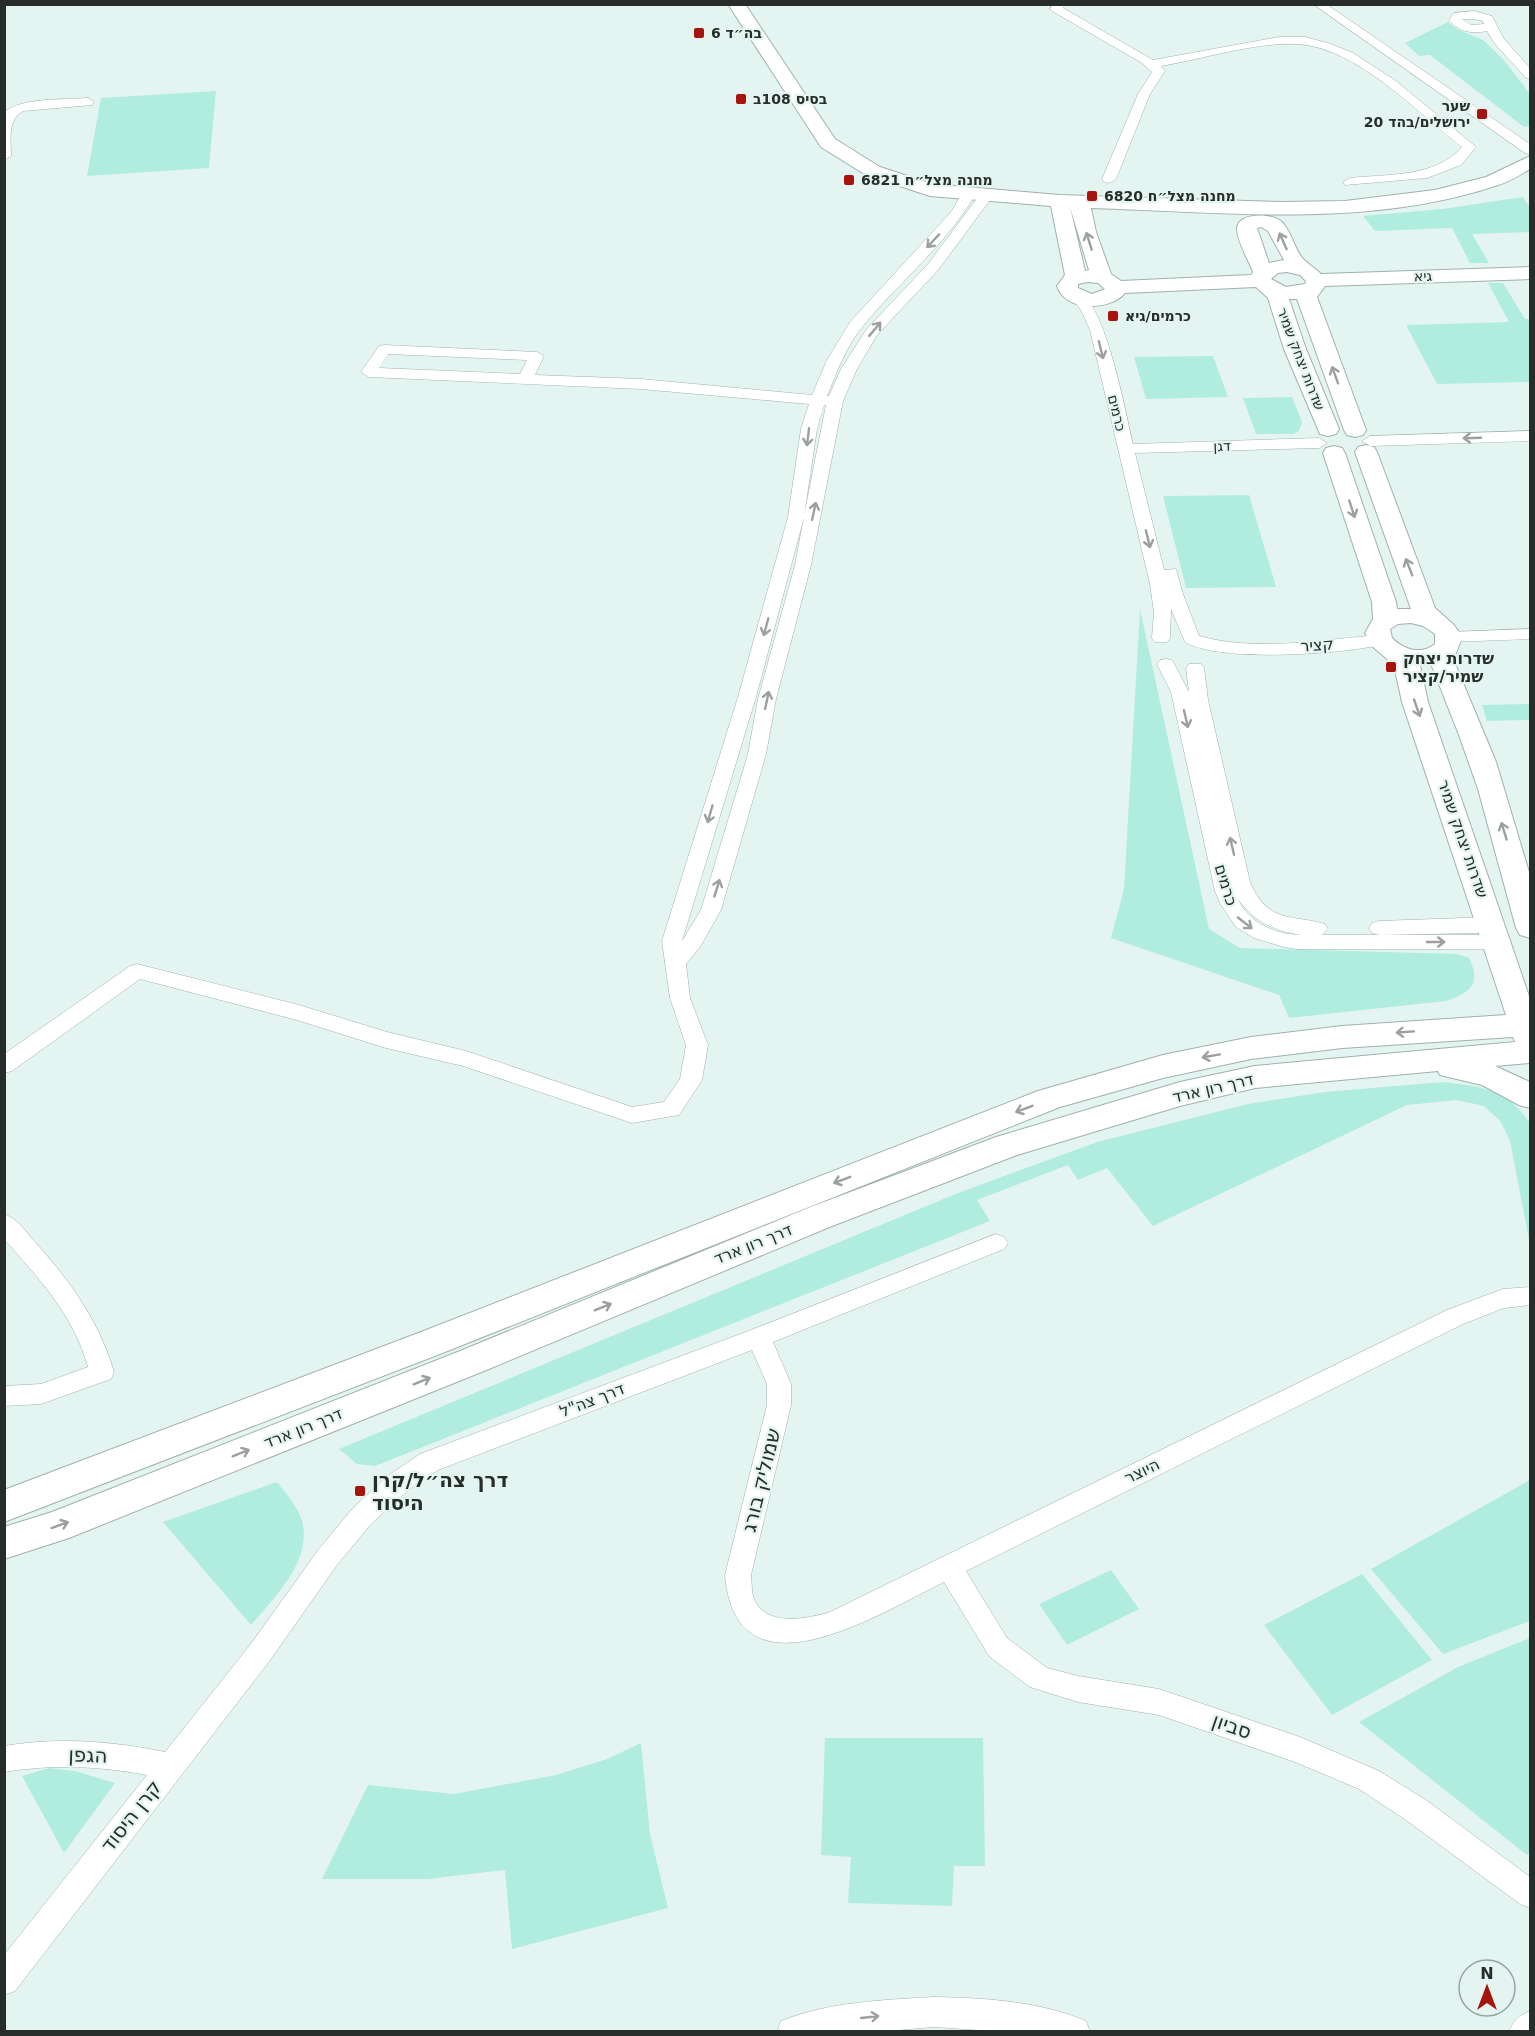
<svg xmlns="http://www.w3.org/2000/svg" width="1535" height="2036" viewBox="0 0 1535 2036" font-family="'DejaVu Sans','Noto Sans Hebrew',sans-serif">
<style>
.green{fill:#b1eddf}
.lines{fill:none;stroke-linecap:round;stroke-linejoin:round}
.street-casing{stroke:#a0b1ad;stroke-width:1}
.secondary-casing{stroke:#a0b1ad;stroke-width:2}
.street{fill:#fff;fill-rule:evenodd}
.secondary{fill:#fff;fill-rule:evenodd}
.oneway{stroke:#9da0a0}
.poi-dot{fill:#a7140d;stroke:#e4f5f1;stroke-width:2}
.labels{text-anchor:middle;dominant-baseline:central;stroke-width:4.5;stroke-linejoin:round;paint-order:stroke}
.far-poi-label{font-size:14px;font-weight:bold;fill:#262d2b;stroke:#e4f5f1;text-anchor:start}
.far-street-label{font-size:14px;fill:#262d2b;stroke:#e4f5f1}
.street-label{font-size:16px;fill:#262d2b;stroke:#e4f5f1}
.poi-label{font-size:16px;font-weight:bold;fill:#262d2b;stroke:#e4f5f1;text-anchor:start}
.near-poi-label{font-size:20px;font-weight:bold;fill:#262d2b;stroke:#e4f5f1;text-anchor:start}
.near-street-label{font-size:20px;fill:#262d2b;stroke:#e4f5f1}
</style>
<rect width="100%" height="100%" fill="#e4f5f1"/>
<path class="green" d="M1448,22l9,7 26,11 20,19 27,35v32l-6,1 -94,-72 -11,1 -14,-13z
M216,91l-7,77 -122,8 14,-78z
M1523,197l7,11v24l-58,2 17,29h-19l-18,-35 -77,3 -12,-15 79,-7z
M1488,283h15l22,36h5v63l-93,2 -31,-59 103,-3z
M1213,356l15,41 -82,2 -12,-42z
M1292,397l10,25 -3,9 -6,3h-37l-13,-36z
M1249,495l27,92 -90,1 -23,-92z
M1140,609l69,320 31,19 217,6 12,4c13,26 1,35 -23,43l-157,17 -10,-23 -168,-57 13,-49z
M1530,704v16l-43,1 -5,-16z
M1443,1082c40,5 63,6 87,41v122l-20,-104 -9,-19 -17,-16 -27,-6 -50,5 -254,121 -46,-58 -29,12 -10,-15 -91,35 13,21 -615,245 -18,-2 -18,-15 619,-256 139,-51 151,-38 77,-12z
M1530,1480v141l-87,33 -72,-85z
M277,1482c10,13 23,27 26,43 7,39 -30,74 -52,100l-88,-103z
M1111,1570l28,39 -72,36 -28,-41z
M1362,1574l70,86 -100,55 -68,-90z
M1530,1638v215l-3,2 -168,-133 99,-55z
M825,1738h158l2,128h-31l-2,40 -104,-3 3,-46 -30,-2z
M641,1743l9,91 18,74 -156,41 -7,-79 -77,9h-106l46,-94 86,9 102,-19 51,-16z
M49,1768l26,3 40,12 -51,70 -42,-77z"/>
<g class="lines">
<g class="street-casing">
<path id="street" d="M1053,4h12l-2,4 90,52 126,-23h26l26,7 22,9 43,28 80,66 -15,18 -34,13 -82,7 -2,-3 7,-4c37,-4 85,0 112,-31 -45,-35 -106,-100 -165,-103 -41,-2 -95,15 -136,22l4,5 -15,23 -34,85 -7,4 -5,-1 -2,-3 36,-85 14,-22 -10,-9 -90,-52 -2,-2z
M1313,4h13l204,140v10l-5,-1z
M1474,11l18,5 12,23 26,29v11l-4,-1 -31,-34 -8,-13c-15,3 -28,1 -38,-11l5,-7zM1462,19h12l9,2 1,3 -13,1z
M88,98l6,4 -2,3 -69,6c-16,9 -12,29 -12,45l-7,4v-47c15,-16 62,-13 84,-15z
M968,191l7,4c-29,50 -76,87 -112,131 -17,20 -26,46 -36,70h2l12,-27 25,-39 62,-66 53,-71h10l2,3 -55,74 -61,65 -20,34 -14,32 -32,164 -35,134 -10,55 -45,156 -21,37 -14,17 4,34 18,47 -6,35 -23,35 -47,8 -169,-57 -77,-18 -89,-28 -157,-41 -128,92 -8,2v-19l126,-88 7,-2 162,41 88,27 79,19 166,56 32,-5 16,-23 6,-34 -16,-47 -8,-57 76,-244 50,-180 13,-88 8,-25 -168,-15 -272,-12 -8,-5 18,-26 5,-1 153,7 7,4 -9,19 106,4 171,16 15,-35 23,-38 101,-110 12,-20zM388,354l139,6 -7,14 -141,-6zM824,405h2l-22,111 13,-87zM804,517l-9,48 -37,134 -10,55 -47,156 -19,31 74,-244z
M1078,293c27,6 48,123 55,151l186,-6 8,5 -8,5 -184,5 29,117 12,-1 7,25 16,42c58,16 121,4 180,-1l6,1 3,4 -3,4c-41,10 -165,19 -200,-2l-14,-33 -1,29 -3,4h-12l-3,-4 2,-26 -4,-28 -60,-254 -9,-20 -10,-13z
M1530,431v10l-160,5 -8,-5 8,-5z
M1530,629v10l-81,3 -6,-1 -3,-4 3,-4 6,-1z
M1166,659l6,1 17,32 -3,-24 3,-4h12l3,4 4,32 42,182c18,42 40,32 75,42l3,5 -6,6h57l-7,-2 -3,-5 3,-5 7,-2 113,-4 7,2 3,5 -3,5 -23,4 -96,2h119l7,2 3,5 -3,5 -7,2h-202l-13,-2 -30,-9 -18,-11 -16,-24 -5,-12 -44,-199 -14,-28 3,-4zM1238,899c16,23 37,32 64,36 -25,0 -53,-11 -64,-36z
M4,1214c13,4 22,18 31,28 35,39 64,79 79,130l-3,7 -70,25 -37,2v-20l37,-2 47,-17c-14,-51 -49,-89 -84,-128z
M996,1234l8,3 4,6 -4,6 -231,93 18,42v21l-40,170c1,9 0,20 5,28 15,24 50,15 72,10l619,-303 56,-21 27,-2v18l-26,3 -41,16 -497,247 41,67 40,30 31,8 81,13 141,48 79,34 47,29 104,77v31l-10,-4 -114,-84 -47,-31 -64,-27 -136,-47 -81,-13 -48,-15 -41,-31 -45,-74c-62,30 -208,124 -219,-7l42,-170v-21l-15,-34 -314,120 -31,21 -36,33 -34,41 -69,98 -253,328 -11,4v-40l143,-180c-48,-9 -94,-11 -143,-3v-26c55,-9 107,-5 161,6l85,-107 69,-96 34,-41 36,-33 31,-21 331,-124z
M934,1997c51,1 104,4 152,24l4,11h-83l-73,-5 -58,5h-99l4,-11c47,-19 103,-21 153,-24z
M1530,2011v21h-21c5,-12 9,-16 21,-21z"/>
</g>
<g class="secondary-casing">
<path id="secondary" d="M728,4h17l90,135 45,28 52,17 127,11 222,7 64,-1 90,-11 51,-13 44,-21v13c-10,6 -21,13 -32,16 -130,44 -273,27 -407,23l5,24 15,42 10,7 130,-6 2,-3c-5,-13 -16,-31 -16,-44 1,-16 36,-15 45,-6 10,11 12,26 21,37 6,6 12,9 18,15l209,-7v12l-205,7 -8,11 49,133 -3,5 -8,2 -8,-2 -3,-5 -47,-131h-8l17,50 33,80 -3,5 -8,2 -8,-2 -36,-85 -16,-51 -12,-11 -131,6c-15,18 -60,19 -68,-7l8,-11 -14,-69 -121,-10 -64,-21 -45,-28zM1070,207l19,63 -4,1zM1261,227l7,4 16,29 -15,3 -12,-35zM1287,272l13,3 6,6 -1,3 -19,3 -15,-8 7,-6zM1088,282l10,1 7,6 -13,5 -14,-6v-4z
M1366,445l8,2 3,5 58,156 19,17 8,12 -6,16v13l40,96 33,110 1,66 -10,-3 -4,-7 -38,-139 -19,-54 -28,-71 -11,1 8,37 102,297v64l-35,3 35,16v26l-11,-3 -37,-20 -42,-10 -2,-4 -183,17 -75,18 -163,49 -185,71 -348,145 -415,167 -65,21v-32l48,-15 408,-161 348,-143 188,-71 184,-55 75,-16 260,-24 -2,-5 -171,11 -91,11 -88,19 -103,29 -615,245 -441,170v-32l417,-158 617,-241 125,-36 88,-18 91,-11 164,-11 -104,-313 -8,-37 -21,-18 -8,-14 8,-14 -1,-17 -49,-149 3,-5 8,-2 8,2 3,5 51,149 1,7h14l-56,-157 3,-5zM1411,623l12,3 12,8v10c-14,11 -31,6 -43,-6l-2,-9 8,-5z"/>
</g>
<use href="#street" class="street"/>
<use href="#secondary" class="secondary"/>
</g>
<defs><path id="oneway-shaft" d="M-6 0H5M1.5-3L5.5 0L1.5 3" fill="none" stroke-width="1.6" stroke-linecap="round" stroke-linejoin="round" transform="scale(1.5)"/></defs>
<g class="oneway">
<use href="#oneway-shaft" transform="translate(933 241) rotate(133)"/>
<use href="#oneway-shaft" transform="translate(1089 241) rotate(-107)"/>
<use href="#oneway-shaft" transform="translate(1283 241) rotate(-114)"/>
<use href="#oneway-shaft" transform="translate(875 329) rotate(-50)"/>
<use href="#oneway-shaft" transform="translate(1101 350) rotate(76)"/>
<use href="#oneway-shaft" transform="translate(1335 375) rotate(-110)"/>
<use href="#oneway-shaft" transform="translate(808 437) rotate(97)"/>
<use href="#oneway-shaft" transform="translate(1472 438) rotate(178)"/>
<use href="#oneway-shaft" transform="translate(1352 509) rotate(72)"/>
<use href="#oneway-shaft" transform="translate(814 511) rotate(-78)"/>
<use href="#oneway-shaft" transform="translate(1148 539) rotate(76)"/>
<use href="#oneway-shaft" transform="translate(1409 567) rotate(-111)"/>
<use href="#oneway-shaft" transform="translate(766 627) rotate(105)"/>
<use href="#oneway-shaft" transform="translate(767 700) rotate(-78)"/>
<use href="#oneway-shaft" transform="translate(1417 708) rotate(71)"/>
<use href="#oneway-shaft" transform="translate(1186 719) rotate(77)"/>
<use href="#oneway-shaft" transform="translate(710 814) rotate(106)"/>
<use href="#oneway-shaft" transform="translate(1504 831) rotate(-107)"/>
<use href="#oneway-shaft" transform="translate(1232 846) rotate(-103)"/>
<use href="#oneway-shaft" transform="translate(717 888) rotate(-73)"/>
<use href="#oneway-shaft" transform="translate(1245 923) rotate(38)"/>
<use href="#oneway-shaft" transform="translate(1436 942)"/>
<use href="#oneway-shaft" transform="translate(1405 1032) rotate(176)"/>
<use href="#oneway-shaft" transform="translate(1211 1056) rotate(170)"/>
<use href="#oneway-shaft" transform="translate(1024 1109) rotate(159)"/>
<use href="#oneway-shaft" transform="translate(842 1180) rotate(159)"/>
<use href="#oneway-shaft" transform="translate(603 1307) rotate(-22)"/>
<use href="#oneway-shaft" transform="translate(422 1381) rotate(-22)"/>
<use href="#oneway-shaft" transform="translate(241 1453) rotate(-22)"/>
<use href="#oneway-shaft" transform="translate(60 1525) rotate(-20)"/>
<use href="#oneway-shaft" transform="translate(870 2017) rotate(-6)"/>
</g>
<g class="poi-dot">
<rect x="693" y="27" width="12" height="12" rx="3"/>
<rect x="735" y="93" width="12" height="12" rx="3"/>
<rect x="1476" y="108" width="12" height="12" rx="3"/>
<rect x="843" y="174" width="12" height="12" rx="3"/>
<rect x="1086" y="190" width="12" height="12" rx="3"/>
<rect x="1107" y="310" width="12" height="12" rx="3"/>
<rect x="1385" y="661" width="12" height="12" rx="3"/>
<rect x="354" y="1485" width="12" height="12" rx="3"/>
</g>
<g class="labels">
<g class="far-poi-label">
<text x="711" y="33">בה״ד 6</text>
<text x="753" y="99">בסיס 108ב</text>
<text x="1470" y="106" text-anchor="end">שער<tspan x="1470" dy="16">ירושלים/בהד 20</tspan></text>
<text x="861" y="180">מחנה מצל״ח 6821</text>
<text x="1104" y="196">מחנה מצל״ח 6820</text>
<text x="1125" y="316">כרמים/גיא</text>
</g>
<g class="far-street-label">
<text transform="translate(1423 276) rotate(-2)">גיא</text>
<text transform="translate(1301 359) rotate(69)">שדרות יצחק שמיר</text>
<text transform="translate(1117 413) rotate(76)">כרמים</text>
<text transform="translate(1222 446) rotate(-2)">דגן</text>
</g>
<g class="street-label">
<text transform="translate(1317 645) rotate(-4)">קציר</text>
<text transform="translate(1463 839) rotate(71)">שדרות יצחק שמיר</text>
<text transform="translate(1226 885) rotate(73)">כרמים</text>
<text transform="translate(1213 1088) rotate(-13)">דרך רון ארד</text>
<text transform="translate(753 1244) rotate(-22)">דרך רון ארד</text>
<text transform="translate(592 1400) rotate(-21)">דרך צה"ל</text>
<text transform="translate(303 1428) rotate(-22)">דרך רון ארד</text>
<text transform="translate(1142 1471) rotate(-26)">היוצר</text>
</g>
<g class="poi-label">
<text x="1403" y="658">שדרות יצחק<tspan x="1403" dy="18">שמיר/קציר</tspan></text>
</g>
<g class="near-poi-label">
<text x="372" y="1480">דרך צה״ל/קרן<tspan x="372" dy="23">היסוד</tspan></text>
</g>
<g class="near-street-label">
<text transform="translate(761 1480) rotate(-76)">שמוליק בורג</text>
<text transform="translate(1232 1726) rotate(19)">סביון</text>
<text transform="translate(88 1755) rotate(2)">הגפן</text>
<text transform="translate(131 1816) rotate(-52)">קרן היסוד</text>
</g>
</g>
<rect width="1535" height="2036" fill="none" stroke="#262d2b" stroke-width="12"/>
<g transform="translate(1487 1988)"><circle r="28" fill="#e4f5f1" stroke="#98a5a2" stroke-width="1.5"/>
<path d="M0-4.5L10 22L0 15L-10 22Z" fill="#a7140d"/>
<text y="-9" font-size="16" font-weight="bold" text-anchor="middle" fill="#262d2b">N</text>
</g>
</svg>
